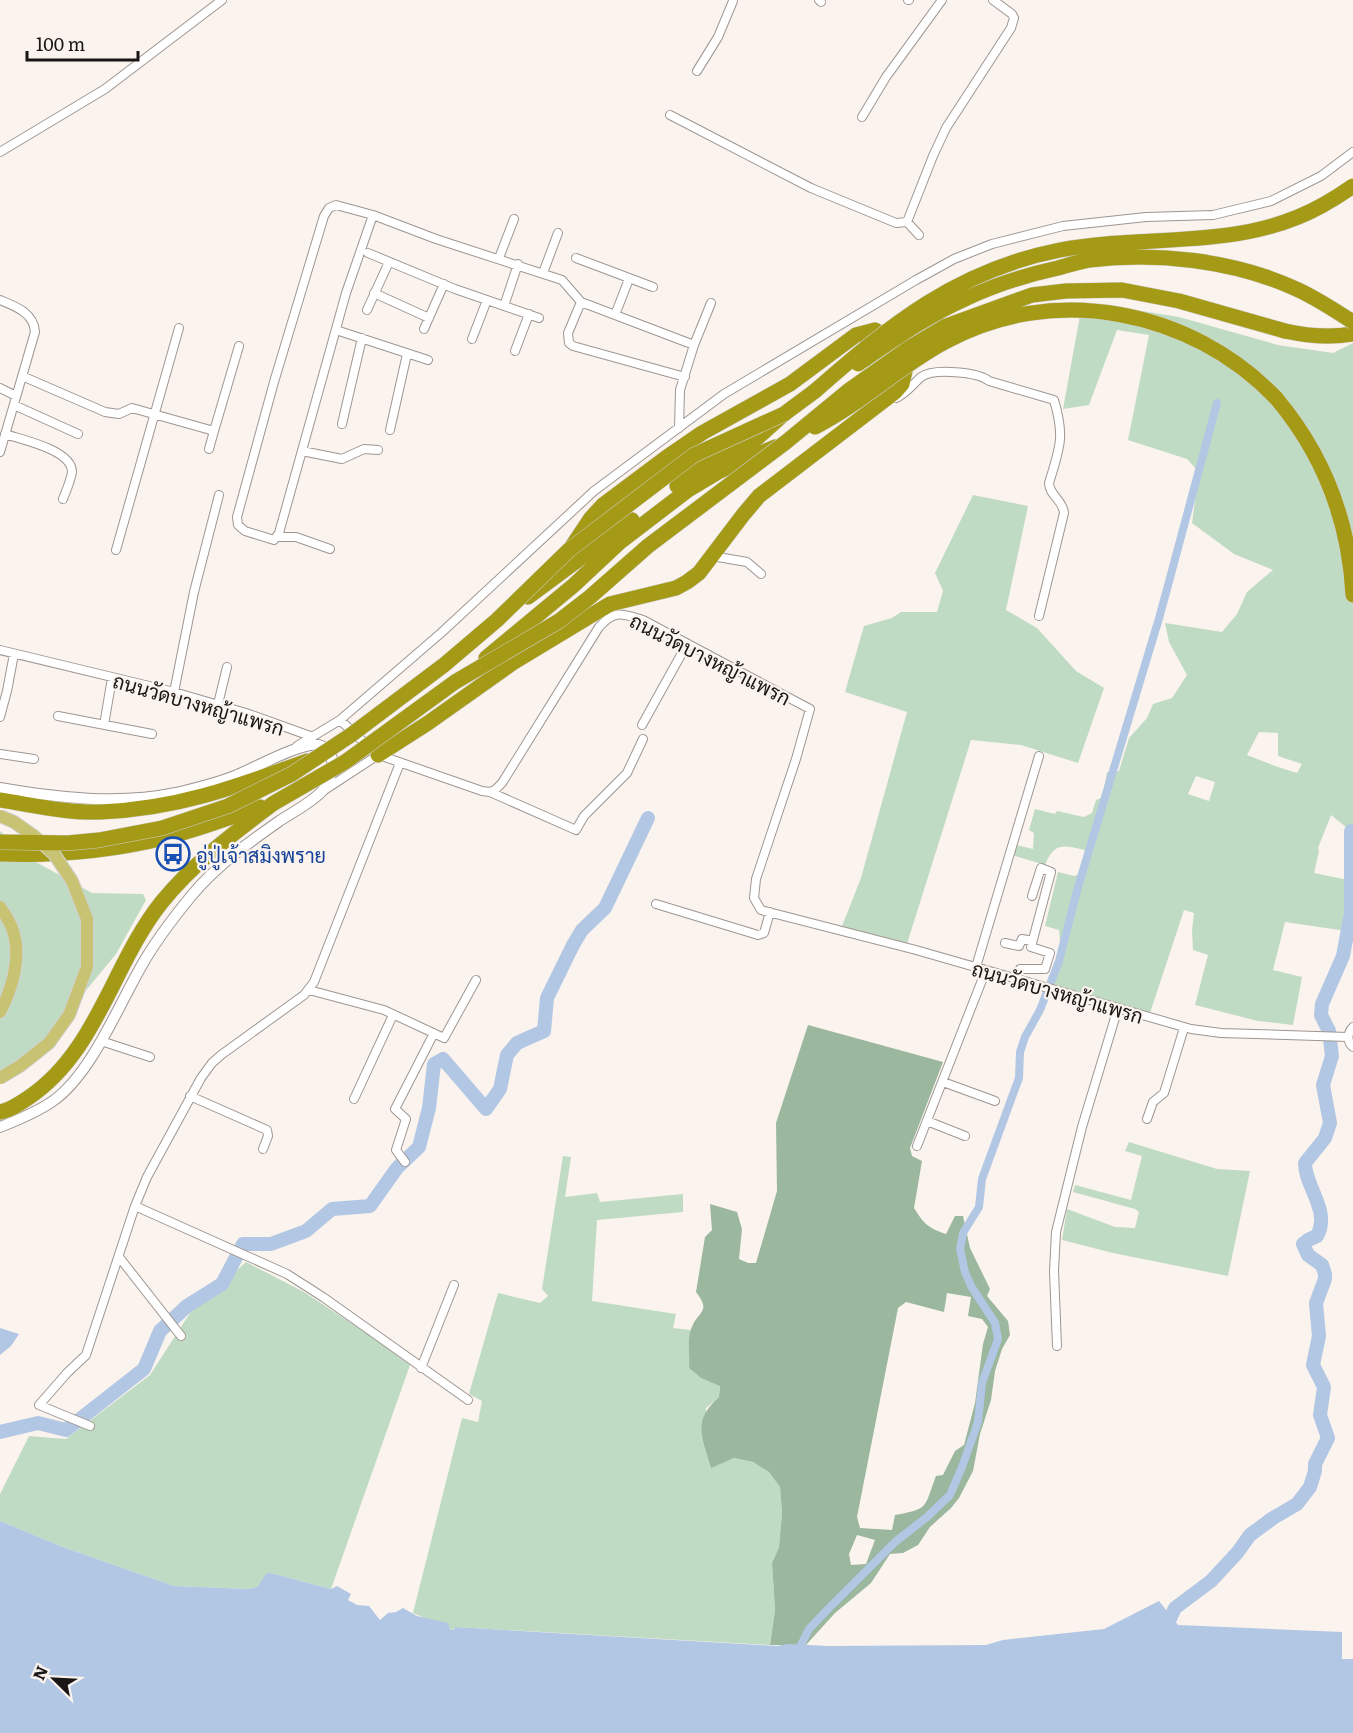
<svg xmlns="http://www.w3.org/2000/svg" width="1353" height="1733" viewBox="0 0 1353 1733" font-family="Literata,Sarabun,serif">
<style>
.green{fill:#c0dbc3;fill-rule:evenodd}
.forest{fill:#9bb79e;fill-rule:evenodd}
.water{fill:#b2c7e4}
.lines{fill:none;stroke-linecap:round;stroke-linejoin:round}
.canal{stroke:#b2c7e4;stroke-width:8}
.river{stroke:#b2c7e4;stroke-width:14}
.minor-casing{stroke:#9e9692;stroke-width:10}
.tertiary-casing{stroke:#9e9692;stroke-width:12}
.primary-casing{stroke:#d1d0d0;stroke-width:14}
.motorway-casing{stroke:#d1d0d0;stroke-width:16}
.minor{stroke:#fff;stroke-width:8}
.tertiary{stroke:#fff;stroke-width:10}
.primary{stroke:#c8c273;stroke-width:12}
.motorway{stroke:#a49a15;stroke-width:15}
.primary-bridge-casing{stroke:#d1d0d0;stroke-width:14;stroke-linecap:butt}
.motorway-bridge-casing{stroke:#d1d0d0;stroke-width:16;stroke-linecap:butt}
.primary-bridge{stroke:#c8c273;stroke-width:12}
.motorway-bridge{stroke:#a49a15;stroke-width:15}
.labels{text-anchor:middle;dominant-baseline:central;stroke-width:4.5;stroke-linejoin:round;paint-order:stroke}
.street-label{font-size:20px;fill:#191615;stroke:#fbf3ee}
.transit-label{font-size:20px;fill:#164399;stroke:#fbf3ee;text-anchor:start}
</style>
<rect width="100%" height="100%" fill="#fbf3ee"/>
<path class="green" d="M1081,310l61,1 37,6 99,28 55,8 20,-10v482l-2,6 -20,-16 -13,33 1,3 -5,22 39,8v51l-68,-10 -12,48 29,7 -9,48 -35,-4 -63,-16 13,-50 -15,-5 -1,-20 2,-17 -10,-3 -34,103 -97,-29 7,-41 -1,-13 -14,-4 13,-54 16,4 10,-3 4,-22c-22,-5 -33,-11 -43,14l-33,-10 4,-10 17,4 1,-16 -5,-3 6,-21 20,5 2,-3 27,6 8,-4 4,-13 6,-2 5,-26 12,-1 10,-33 18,-20 6,-14 19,-6 15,-23 -18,-33 -4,-19 57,9 15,-18 10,-22 26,-22 -39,-16 -42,-31 7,-51 -12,-13 -59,-19 21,-105 -32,-5 -28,75 -26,4zM1259,732l19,1v23l24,8 -5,9 -22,-7 -28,-11zM1196,776l19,6 -6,19 -21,-7z
M973,495l55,11 -22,104 31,18 39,43 28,17 -26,75 -57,-18 -50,-5 -65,207 -64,-21 19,-48 46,-166 -62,-20 19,-66 28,-8 9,-6h36l6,-21 -8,-18z
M0,831l36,31 56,31 51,1 3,6 -30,54 -85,103 -31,13z
M1129,1142l88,27 33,2 -22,105 -115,-23 -51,-13 5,-31 48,18 20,1 4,-16 -4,-3 -62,-17 2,-7 56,15 11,-44 -17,-5z
M563,1156l8,1 -6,40 32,-4 3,9 83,-8v18l-86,8 -5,81 84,13 -3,14 17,2 -1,38 12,10 19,7 -1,12 -13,11 4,59 24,-9 19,4 16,10 11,15 2,26 -3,34 -7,16 3,47 -5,35 -315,-18 -1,3 -41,-17 49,-195 16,4 4,-21 -13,-7 29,-101 42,10 8,-7 -6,-7z
M246,1262l58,30 73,48 33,25 -79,224 -60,-16 -10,8 -4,6 -8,2 -75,-3 -111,-39 -63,-26v-27l29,-58 37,3 84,-64 40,-62z"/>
<path class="forest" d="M808,1025l135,37 -33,86 2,8 10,5 -8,47c10,16 14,20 32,26l9,-18h8l7,32 20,41 -3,7 21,25 2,14 -8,14 -7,22 -4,29 -11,34 -7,37 -14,27 -8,10 -21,19 -12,18 -15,8 -13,1 -19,29 -36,30 -29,32h-36l5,-35 -3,-47 7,-16 3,-34 -2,-26 -11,-15 -16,-10 -19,-4 -23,10c-9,-32 -19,-47 8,-71l1,-11 -19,-8 -12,-10c1,-11 -2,-29 2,-39 7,-19 21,-16 5,-37l9,-55 7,-7 -2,-26 27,8 5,17 -3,30 9,4h8l21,-72 -1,-68zM947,1293l24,4 -3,19 14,3 6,8 -5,17 -8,59 -11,42 -9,6 -12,24 -7,1c-12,31 -6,33 -41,39l-3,15 -32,-2 -3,-11 41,-209 8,-6 38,10zM857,1535l18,5 -9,24 -15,1 -2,-11z"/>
<path class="water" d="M0,1328l19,6 -8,12 -11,9z
M0,1521l63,26 111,39 75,3 8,-2 9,-13 5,-1 60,16 6,-3 14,8 -3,6 9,5 12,1 11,14 8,-7 8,-1 7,-4 14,8 31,7 2,6 4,1 1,-3 322,19 11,-2 40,2 158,-1 17,-5 101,-11 55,-28 19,24 164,7v27h11v74h-1353z"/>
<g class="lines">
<path class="canal" d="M797,1653l12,-24 17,-18 69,-69 32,-25 23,-22 12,-28 16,-45 4,-39 16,-44 -3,-16 -24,-37 -6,-14 -5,-23 3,-16 16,-26 3,-28 37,-101 1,-26 5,-15 15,-27 19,-49 19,-74 82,-272 57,-212"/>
<path class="river" d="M0,1432l38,-9 28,7 78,-61 16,-38 27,-25 35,-22 21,-40h28l35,-13 26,-22 38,-3 27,-38 22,-21 10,-39 5,-44 9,-5 43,50 14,-20 7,-34 10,-12 27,-12 3,-33 26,-53 9,-15 23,-22 43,-90
M1167,1633l1,-10 7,-15 36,-27 26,-28 13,-18 23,-17 24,-14 13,-17 5,-16v-7l13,-26 -8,-23 4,-28 -11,-22 6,-29 -3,-33 9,-24v-5l-3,-9 -14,-10 -5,-11 5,-4 9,-4c14,-25 -12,-49 -12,-73l20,-25 5,-15 -7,-38 9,-29 -3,-25 -8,-16 1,-11 21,-48 8,-43v-82"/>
<g class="minor-casing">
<path id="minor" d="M819,0l2,2
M908,0h1
M697,71l21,-34 15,-36
M670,115l141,73 85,35 11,-1 26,-66 13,-28 65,-100 3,-10 -2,-4 -19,-14
M862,117l24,-40 56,-77
M0,152l105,-63 117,-89
M373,215l-27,78 -67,240 -5,7 -29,-9 -7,-6 -1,-8 37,-135 50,-166 5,-8 7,-3 37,10 63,24 126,41 19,22 113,43
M907,222l12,13
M368,253l87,36 84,29
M499,258l15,-39
M576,258l77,29
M543,273l15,-40
M374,293l55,25
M0,300c15,6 34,13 35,32l-35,120
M581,302l-13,31 1,10 4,3 112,31
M504,306l14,-42
M367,310l22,-48
M615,315l14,-36
M424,329l20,-45
M336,330l92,30
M472,339l15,-39
M515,351l14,-37
M22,376l83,36 14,2 13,-6 82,23 25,-85
M0,388l16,8
M896,398c10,-4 17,-14 25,-21 13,-9 57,-5 68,4l65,19c11,37 6,47 -5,83 0,12 14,17 15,30l-25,103
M14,405l64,29
M342,424l20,-86
M679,428l1,-38 14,-45 17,-42
M390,430l17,-76
M5,434c18,6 67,16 67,38 -1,8 -6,19 -9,27
M209,449l5,-18
M302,451l40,8 22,-10 14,1
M277,537h19l34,12
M116,550l63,-222
M712,556l35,6 14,12
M0,650l174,42 72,21 67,24
M174,692l20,-100 25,-97
M218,704l9,-37
M58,716l94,18
M0,717l7,-26 7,-37
M340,720l29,27
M104,725l8,-47
M642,725l45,-81
M297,746l43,-26 101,-87 153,-142 130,-97 192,-114 38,-21 38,-15 71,-18 83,-9 67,-2 58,-14 50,-25 32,-24
M0,754l34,5
M379,755l103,36 8,1 5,-2 7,-7 97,-156c16,-18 23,-13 44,-7l167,89 -14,50 -40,120 -2,19 7,12 155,40 275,79 30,4 127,4
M323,791l55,-36
M490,792l86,38 8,-14 43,-43 16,-34
M656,904l102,31 6,-2 6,-21
M1005,943l14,3 3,-7 10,2
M976,967l63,-211
M1015,978l5,-9h25l5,-16 -19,-6 20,-75 -10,-4 -9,28
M309,990l75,20 60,28 32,-58
M1353,1027c-6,6 -6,15 0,20
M101,1041l49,16
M943,1082l52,19
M190,1096l77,34 1,6 -5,13
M354,1099l39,-84
M1147,1119l6,-17 11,-9 20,-65
M927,1121l38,15
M917,1146l69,-176
M405,1162l-9,-12 10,-31 -11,-10 38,-74
M135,1206l152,68 36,23 145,103
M119,1257l62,79
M1057,1346l-3,-75 2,-39 26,-105 36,-119
M421,1368l33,-83
M90,1426l-51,-21 28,-32 19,-18 49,-149 12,-29 54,-99 11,-15 9,-8 83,-60 10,-13 86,-219"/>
</g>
<g class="tertiary-casing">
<path id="tertiary" d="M0,788c58,10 118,17 176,5 21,-5 42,-10 61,-18 18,-7 64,-33 81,-30 22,5 15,33 5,45 -10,12 -32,23 -45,32 -30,21 -62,44 -86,73 -18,22 -36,45 -50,70 -24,41 -50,108 -89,136 -16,11 -35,19 -53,26"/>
</g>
<g class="primary-casing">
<path id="primary" d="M0,907c4,6 9,13 12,21 10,27 1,59 -12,84"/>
</g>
<g class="motorway-casing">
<path id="motorway" d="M1285,331c23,5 45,7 68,3
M1276,398c48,57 73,123 77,197
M677,486l35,-25 43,-21 29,-26 31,-23
M528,597l104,-77
M486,658l88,-73 46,-43 68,-52 30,-18 57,-25
M378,755l50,-32 86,-61 96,-58 66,-16 11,-6 12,-9 44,-58 16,-19 136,-104 7,-8 3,-13 -25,-38 -5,-3 -19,5 -66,49 -88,49 -35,24 -64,48 -12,13 -20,30
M0,800c33,5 66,13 100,12 77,-3 136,-25 207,-51
M0,854c55,2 110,-3 164,-16 33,-8 64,-20 96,-31
M0,1112c11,-2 19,-8 28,-14 69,-46 84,-133 133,-195 32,-40 73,-70 113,-100"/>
</g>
<use href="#minor" class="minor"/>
<use href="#tertiary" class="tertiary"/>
<use href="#primary" class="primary"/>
<use href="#motorway" class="motorway"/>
<g class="primary-bridge-casing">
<path id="primary-bridge" d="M0,816l14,6 20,14 20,18 18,27 15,38v48l-18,48 -20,28 -29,23 -20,12"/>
</g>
<g class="motorway-bridge-casing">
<path id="motorway-bridge" d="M858,364c35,-24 70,-49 109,-66 30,-14 59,-23 91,-30 10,-3 20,-6 31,-8 67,-8 143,0 205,28 21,9 40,22 59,34
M815,391c76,-67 143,-121 245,-141 79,-15 163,-2 238,-33 20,-8 38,-19 55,-31
M815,427c47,-24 85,-61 130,-85 108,-60 247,-32 331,56
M274,803l71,-41 110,-80 104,-61 31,-24 58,-51 138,-104 62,-51 61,-43 37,-22 86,-31 34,-4 56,-1 57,11 106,30
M0,842l68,1 31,-3 63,-12 66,-22 64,-32 59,-39 93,-70 53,-45 72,-70 125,-95 90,-41"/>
</g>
<use href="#primary-bridge" class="primary-bridge"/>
<use href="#motorway-bridge" class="motorway-bridge"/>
</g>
<defs>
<g id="bus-ring" transform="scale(1.725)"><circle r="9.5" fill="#fbf3ee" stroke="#1a4fb4" stroke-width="1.5"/><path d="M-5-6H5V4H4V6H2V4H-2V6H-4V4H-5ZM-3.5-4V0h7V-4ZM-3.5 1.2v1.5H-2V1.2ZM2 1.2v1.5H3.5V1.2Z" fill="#1a4fb4"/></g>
</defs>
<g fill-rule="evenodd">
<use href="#bus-ring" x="173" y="854"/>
</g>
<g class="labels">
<g class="street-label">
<text transform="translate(711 658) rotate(27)">ถนนวัดบางหญ้าแพรก</text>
<text transform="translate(199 703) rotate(16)">ถนนวัดบางหญ้าแพรก</text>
<text transform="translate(1058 991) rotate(16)">ถนนวัดบางหญ้าแพรก</text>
</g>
<g class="transit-label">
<text x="196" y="854">อู่ปู่เจ้าสมิงพราย</text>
</g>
</g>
<g transform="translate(54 1679) rotate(294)" stroke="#fbf3ee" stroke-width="4.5" paint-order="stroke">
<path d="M0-4.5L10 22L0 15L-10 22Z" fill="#191615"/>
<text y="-9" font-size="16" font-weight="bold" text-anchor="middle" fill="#191615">N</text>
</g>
<path d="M27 51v9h111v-9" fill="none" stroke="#191615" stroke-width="3"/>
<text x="36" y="51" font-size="18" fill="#191615" stroke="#fbf3ee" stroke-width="4.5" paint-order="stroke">100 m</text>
</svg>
